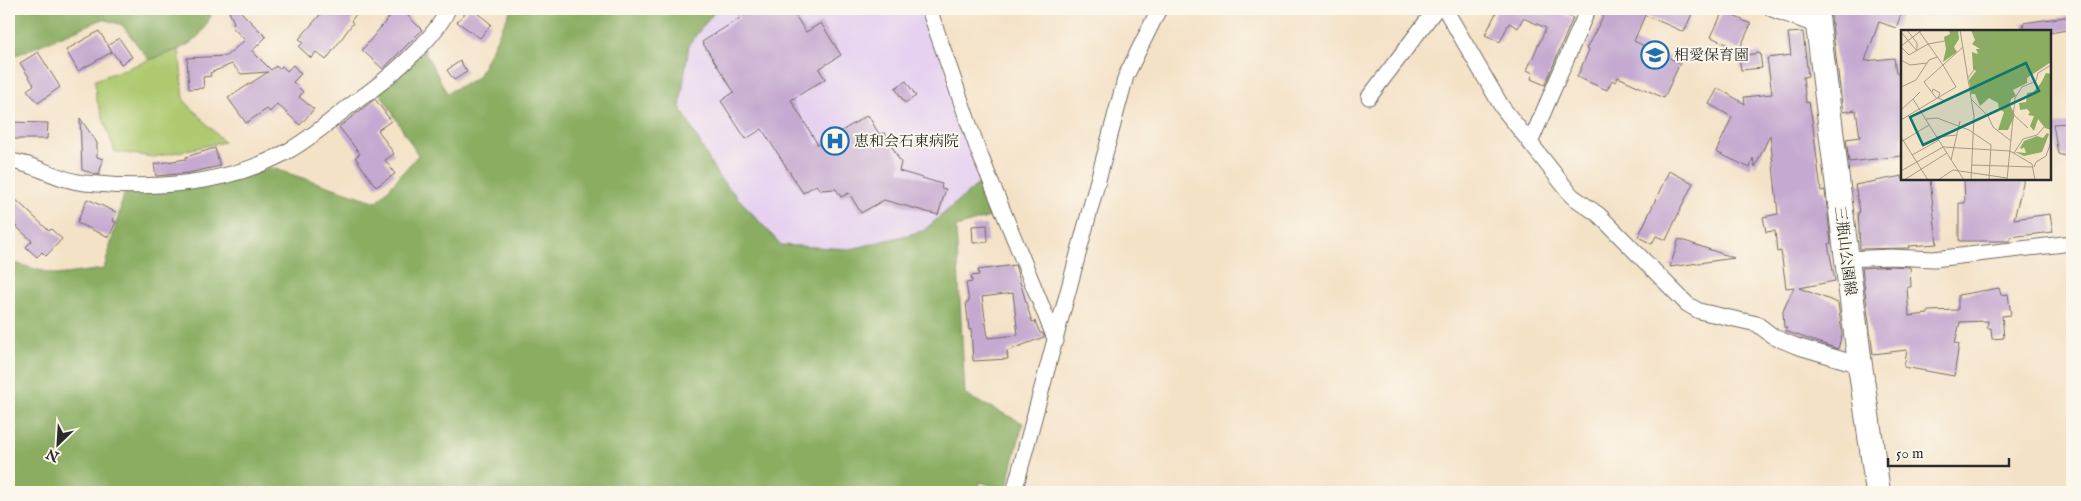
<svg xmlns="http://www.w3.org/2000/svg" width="2081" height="501" viewBox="0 0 2081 501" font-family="'IM FELL English','Noto Serif JP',serif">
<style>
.built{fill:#e6d2f0}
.green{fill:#aec970;stroke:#6c7a4e}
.forest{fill:#8aad62;stroke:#5a6c46}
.building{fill:#c5a9d0;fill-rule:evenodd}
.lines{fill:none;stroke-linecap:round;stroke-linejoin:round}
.minor-casing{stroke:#716b62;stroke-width:17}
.primary-casing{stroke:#716b62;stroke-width:26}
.minor{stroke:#fff;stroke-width:15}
.primary{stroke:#fff;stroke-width:24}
.labels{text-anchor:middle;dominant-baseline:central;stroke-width:4;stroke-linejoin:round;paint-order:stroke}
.poi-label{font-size:15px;fill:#2b2b2b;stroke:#fbf7ec;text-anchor:start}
.street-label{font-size:15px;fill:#2b2b2b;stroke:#fbf7ec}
.inset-road{fill:none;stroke:#a49989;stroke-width:1}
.view{fill:#0f766e;fill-opacity:0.15;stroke:#0f766e;stroke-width:2.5}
.inset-edge{fill:none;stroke:#2b2b2b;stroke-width:2.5}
</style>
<rect width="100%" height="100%" fill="#fbf7ec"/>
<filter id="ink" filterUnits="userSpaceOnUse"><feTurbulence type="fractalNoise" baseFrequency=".02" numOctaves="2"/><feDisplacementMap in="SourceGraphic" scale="10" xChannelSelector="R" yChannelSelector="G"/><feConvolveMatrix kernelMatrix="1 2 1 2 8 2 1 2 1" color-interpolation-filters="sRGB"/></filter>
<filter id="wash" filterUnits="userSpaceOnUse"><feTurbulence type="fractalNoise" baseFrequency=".0096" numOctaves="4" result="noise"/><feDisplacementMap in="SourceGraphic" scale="20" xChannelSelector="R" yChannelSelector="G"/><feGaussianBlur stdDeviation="1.12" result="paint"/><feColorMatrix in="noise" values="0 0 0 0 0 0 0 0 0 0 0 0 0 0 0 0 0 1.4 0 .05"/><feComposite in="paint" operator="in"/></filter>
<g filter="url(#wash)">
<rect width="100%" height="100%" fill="#f4e2c7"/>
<path class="built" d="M717,9h207l59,171 -60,51 -72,18 -70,-4 -63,-69 -38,-69 9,-63z"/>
<path class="green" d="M179,49l5,51 40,42 -70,15 -39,-5 -19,-54 -1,-18z"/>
<path class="forest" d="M9,9h204c-12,37 -31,39 -64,51l-27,-35 -19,-6 -94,39z
M511,9h206l-28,35 -9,63 38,69 63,69 70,4 72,-18 60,-51 17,34 -44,13 9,168 58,28 -17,67 -26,-8 -2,10h-969v-227l2,-3 45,13 48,-6 21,-78 108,-10 39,-13 105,34 41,-47 -39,-64 45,-41 23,43 31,-16z"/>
<g id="blocks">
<path class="building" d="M228,9h10l28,28 -14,14 19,19 5,-4 3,3 3,-3 5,5 6,-6 8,9 -8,8 10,10 -4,5 15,12 -14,16 -23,-21 -7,8 -3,-3 -21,14 -18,-25 40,-26 -27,2 -9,-10 -22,9 1,3 -8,1 1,11 -15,1 -2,-31 39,-2 19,-16 -14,-14 3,-3z
M325,9h35l-9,12 2,2 -27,37 -10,-8 -5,6 -12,-11 4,-5 -4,-3z
M396,9h5l21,21 -39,39 -21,-19z
M469,9h3l19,15 -11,14 -23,-16z
M734,9h57l15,23 15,-9 20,32 -22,14 6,10 -34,21 27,45 50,-30 11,19 6,-1 16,30 -2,8 43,13 -1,4 5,1 -8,26 -54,-15 -23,13 -12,-20 -8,4 -5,-8 -16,1 -4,-5 -13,8 -41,-64 -16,10 -25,-38 13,-9 -32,-50 38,-24z
M1498,9h44l12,5 2,-3 17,7 -28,67 -14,-6 2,-6 -6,-3 19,-42 -23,-10 -5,10 -9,-5 -9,19 -15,-7z
M1607,9h87l-10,23 -39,-17 -11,26 46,22 -16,35 -46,-21 -2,5 -4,-2 -5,10 -30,-13 12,-27 -3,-1z
M1830,9h73l-7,19 -17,-6 -14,39 29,-3 2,15 6,3v80l-53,6 -3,-23 14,-2 -4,-27 -13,2z
M1723,11l28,13 -12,26 -28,-13z
M2072,16v13l-22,4 -26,-2 -1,-8z
M99,31l13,21 -34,19 -12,-21z
M1803,32l5,44 -5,1 3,26 3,-1 3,17 9,72 4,-1 6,53 -3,1 7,37 -36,7 39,15 4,31 -4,15 -53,-18 2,-3 -3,-1 -1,-16 11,-24 -8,1 -5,-37 -4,1 -2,-21 -9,1 -3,-15 15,-3 -8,-79 -15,32 -2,-9 -3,10 -34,-16 16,-35 -23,-13 9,-16 27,16 -1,-7 28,-3 -5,-36 24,-3 -3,-22z
M119,38l13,19 -11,7 -13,-18z
M38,52l22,35 -22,16 -11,-13 7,-5 -14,-22z
M1760,53l2,15 -21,2 -2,-14z
M460,61l7,11 -13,8 -7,-10z
M906,81l10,15 -11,7 -10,-15z
M375,99l16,22 -13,9 16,24 -9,6 10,14 -19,13 -21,-30 5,-3 -21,-27z
M80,118l17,25v14l6,2 -4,16 -17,-5z
M9,122l39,1 -1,16h-38z
M2069,123l3,20v15l-14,-4 -5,-30z
M215,148l5,18 -32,7 -32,3 -2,-12 32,-5v-2z
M1669,171l24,12 -27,57 -10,-4 -4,8 -14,-7z
M1902,176v3h28l7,65 -28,2v2l-49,1 -2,-37h2l-5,-27z
M1964,179h60l-10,40 36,-5 3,18 -43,5v4h-51v-38h6z
M9,193l40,38 2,-2 11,10 -16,17 -4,-4 -5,5 -11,-10 6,-6 -23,-21z
M87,199l29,13 -3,9 3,1 -7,15 -32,-14z
M987,225l1,17 -15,1 -1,-17z
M1679,239l55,19 -64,9z
M1015,265l17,57 3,-1 5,12h3l1,4 -37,14 1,8 -35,2 -2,-32 -2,1 -3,-28h3l-3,-19 6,-1 -1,-6 8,-1 -1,-5zM1013,293l5,42 -30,3 -6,-41z
M1891,266l19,1 1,20h-4l2,29 19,-2v-3l30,-1v-15l41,-7 2,7 7,-1 3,21 -9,1 2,22 -12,1 -1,-11h-4l1,-7 -28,1 -5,21 4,1 -5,32 -50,-9 3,-17 -34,4 -11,-86z"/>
</g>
</g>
<g filter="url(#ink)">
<use href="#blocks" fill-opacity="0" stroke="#716b62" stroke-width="1"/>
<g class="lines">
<g class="minor-casing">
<path id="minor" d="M929,9l49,141 78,191
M1445,9l57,98 70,89 27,19 88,89 12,7 58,13 17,13 22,9 64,19
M1772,9l46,17
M1369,97l67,-88
M1530,143l58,-134
M9,161c26,2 49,20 76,22 67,7 143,2 203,-32 24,-13 45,-33 67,-49 28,-19 80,-62 93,-93
M1846,259l45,-2 43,2 138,-16
M1014,492l112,-416 33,-67"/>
</g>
<g class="primary-casing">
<path id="primary" d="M1816,9l44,356 18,127"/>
</g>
<use href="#minor" class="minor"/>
<use href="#primary" class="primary"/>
</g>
</g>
<defs>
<g id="school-ring" transform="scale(1.4375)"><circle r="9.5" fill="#fbf7ec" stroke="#1f6fb2" stroke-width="1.5"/><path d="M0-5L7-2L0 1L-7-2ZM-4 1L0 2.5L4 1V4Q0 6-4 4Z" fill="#1f6fb2"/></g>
<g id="hospital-ring" transform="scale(1.4375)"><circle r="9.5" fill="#fbf7ec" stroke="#1f6fb2" stroke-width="1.5"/><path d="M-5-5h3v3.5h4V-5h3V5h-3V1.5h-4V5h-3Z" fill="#1f6fb2"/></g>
</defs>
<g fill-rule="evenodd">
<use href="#school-ring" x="1655" y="55"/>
<use href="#hospital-ring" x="835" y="141"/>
</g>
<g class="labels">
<g class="poi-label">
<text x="1674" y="55">相愛保育園</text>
<text x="854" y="141">恵和会石東病院</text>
</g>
<g class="street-label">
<text transform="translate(1845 251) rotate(83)">三瓶山公園線</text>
</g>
</g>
<g transform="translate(1901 30)">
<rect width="150" height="150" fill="#f4e2c7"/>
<path d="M48,0h9l1,9 -5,8 3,5 -14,10 3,-13 -2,-12 6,-3zM70,0h80v32l-24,16v5l-14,7 3,6 -5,3 -1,6 5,10 -7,15h-10l6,-18 -5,-3 -1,-6 -9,-5 -9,8 -5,-12h-4l-2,-14 7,-9 -3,-2 -1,-17 6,2 -2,-5h4l-8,-5 3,-4zM145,43l5,1v56l-6,-2 -7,-9 -4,12 -4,-5 4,-10 -6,-1 2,-3 -3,-3 -7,1 -1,-7 7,-1 1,-9 6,-1 8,-9zM146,103l2,1 -7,18 -18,4 -9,-4 11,1 -2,-6 -2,2 -2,-1 4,-7 13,-5 6,2z" fill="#8aad62"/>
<path class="inset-road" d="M6,0l10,13v7M59,0l14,86 -3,64M71,0l19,19M18,1l24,34 -19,17M0,2l16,19M0,16l21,-16M0,17l8,8 19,-11 17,-3M0,30l9,5 17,-2M67,48l8,-11 13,6 -4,-14M23,52l13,17M0,57l15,-7 13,-20 8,-3M19,62l-7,7 30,48 67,4 22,13 3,16M31,62l1,-3 7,4 -2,5 7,3M71,70l16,16 5,11 18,14M18,79l37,-22 -13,-22 20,-18M0,80l12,-11M114,86l13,12M25,89l11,-1 32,12 22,15 -2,35M0,90l18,-11M0,107l27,43M36,107l20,-2M0,112l28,-17M113,123l9,-14 14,-4 14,-16M11,125l27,-15M50,130l9,-39M71,135l61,2M133,137l2,-5 10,-6 5,-14M0,141l42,-24 21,33M3,150l43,-27M37,150l15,-10 54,8M106,150l8,-82 7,-11 14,-6 2,-8 13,-8"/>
<path class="view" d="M125,33l13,28 -116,54 -13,-28z"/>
<rect width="150" height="150" class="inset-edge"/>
</g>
<rect width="2081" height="501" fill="none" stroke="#fbf7ec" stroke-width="30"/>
<g transform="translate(58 444) rotate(205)" stroke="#fbf7ec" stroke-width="4" paint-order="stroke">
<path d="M0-4L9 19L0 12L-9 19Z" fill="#2b2b2b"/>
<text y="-8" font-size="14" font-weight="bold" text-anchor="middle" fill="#2b2b2b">N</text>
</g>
<path d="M1888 458v8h121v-8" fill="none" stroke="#2b2b2b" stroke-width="2.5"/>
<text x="1896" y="458" font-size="15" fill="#2b2b2b" stroke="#fbf7ec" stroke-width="4" paint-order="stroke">50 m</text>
</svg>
